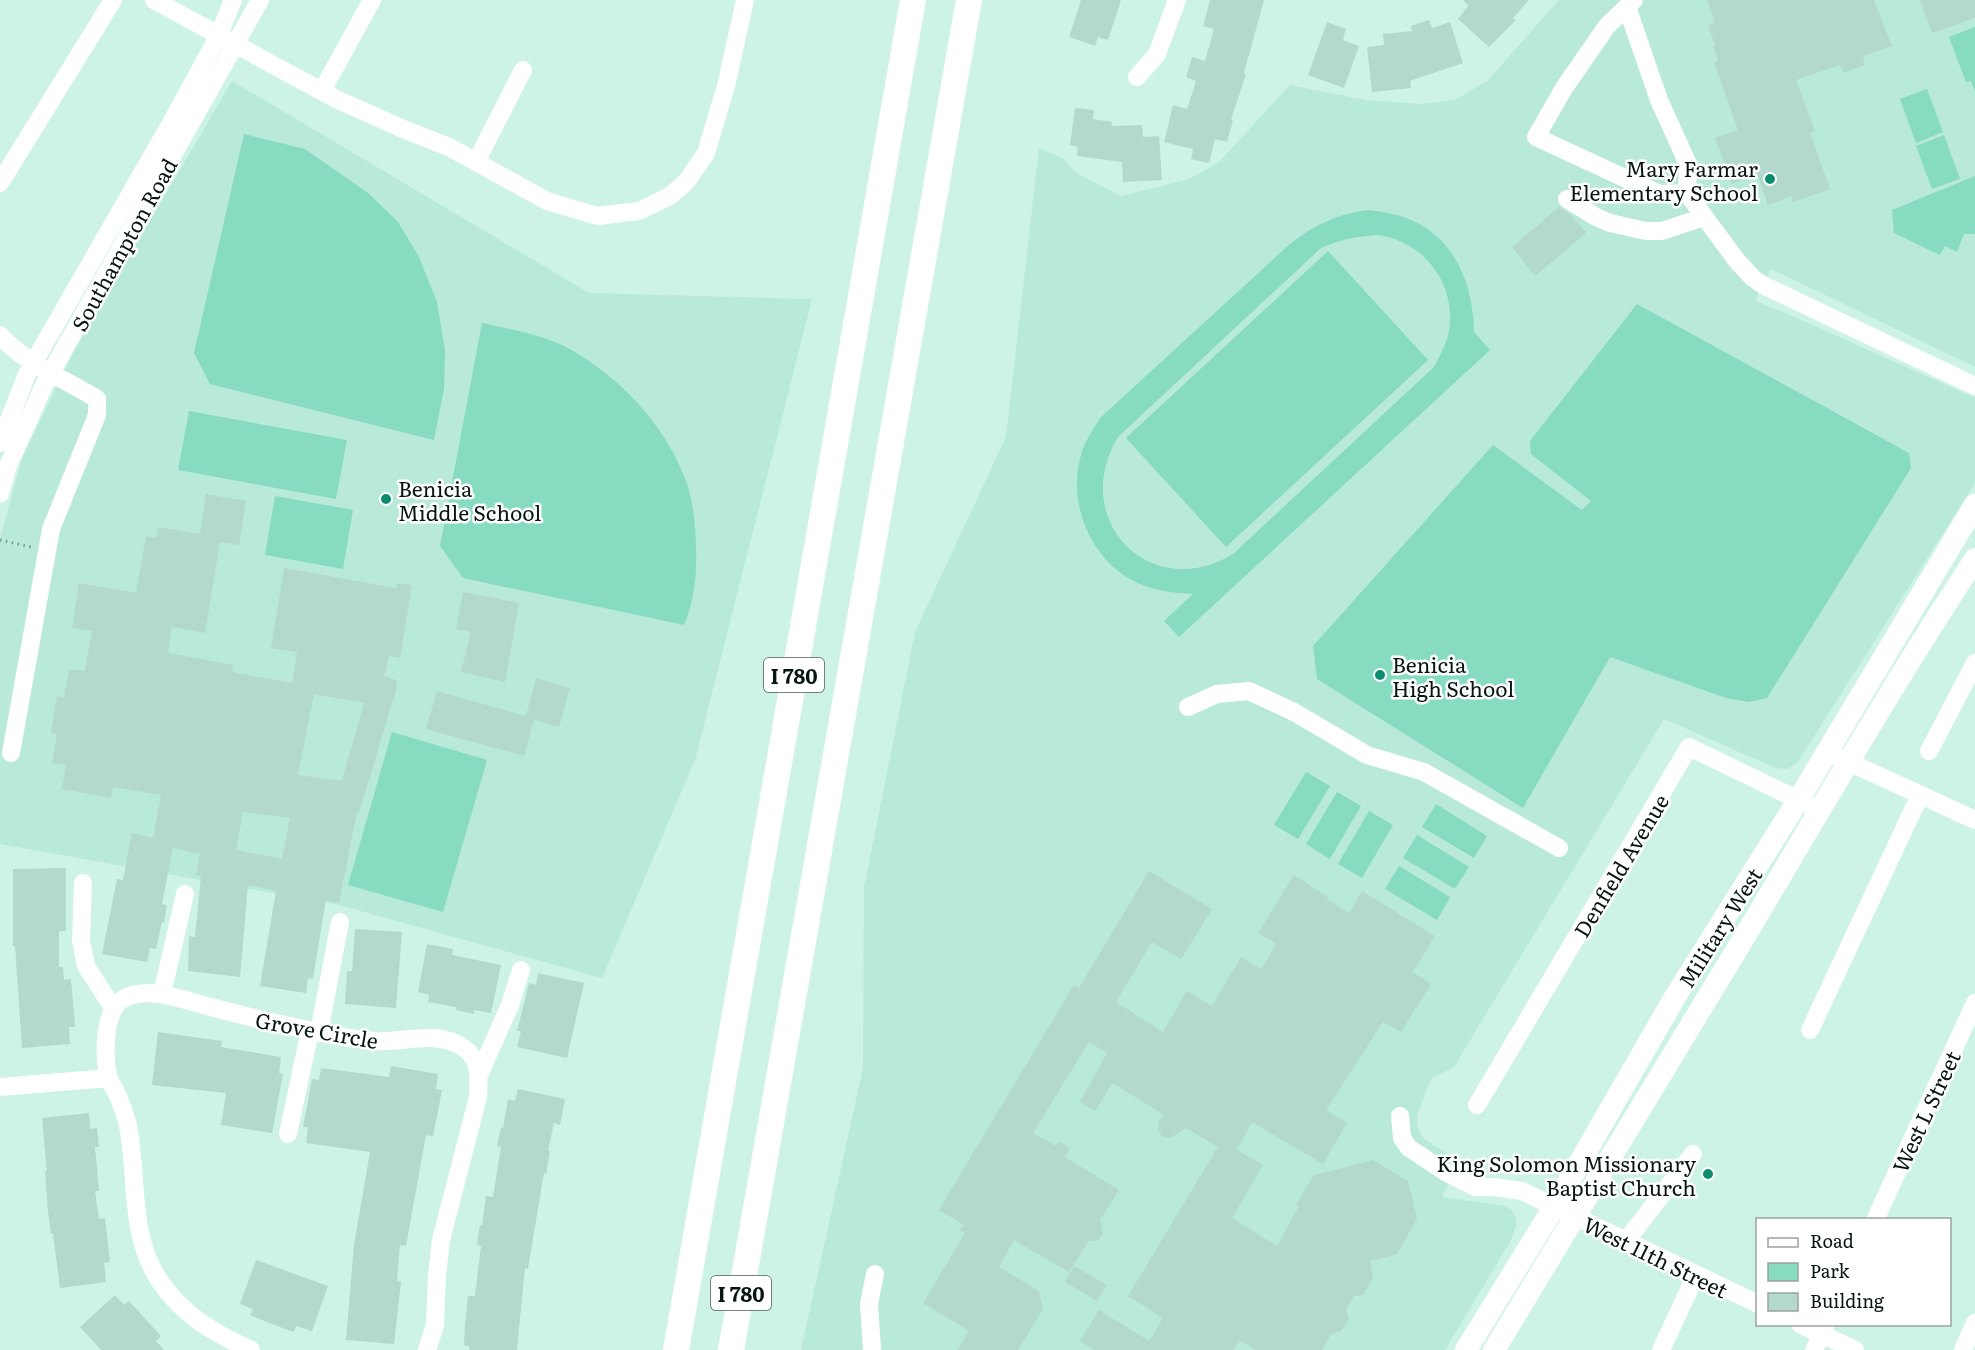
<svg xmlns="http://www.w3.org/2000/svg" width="1975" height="1350" viewBox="0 0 1975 1350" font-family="Literata,serif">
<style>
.built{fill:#b9e9d8}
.green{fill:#87dbc0;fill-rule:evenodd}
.building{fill:#b3d9cc;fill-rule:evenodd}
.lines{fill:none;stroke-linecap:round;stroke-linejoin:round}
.path{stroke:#7b978d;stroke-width:3;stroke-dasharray:1.5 4.5;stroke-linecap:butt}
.minor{stroke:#fff;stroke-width:18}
.major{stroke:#fff;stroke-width:22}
.highway{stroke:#fff;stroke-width:26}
.poi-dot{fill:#0c8b6f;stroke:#fff;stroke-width:2}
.labels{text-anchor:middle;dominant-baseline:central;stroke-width:5;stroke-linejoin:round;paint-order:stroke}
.shield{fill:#fff;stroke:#525c59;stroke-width:1.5}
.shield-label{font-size:20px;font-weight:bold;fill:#081612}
.poi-label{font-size:21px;fill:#081612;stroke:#fff;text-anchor:end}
.street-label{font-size:21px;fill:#081612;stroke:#fff}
</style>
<rect width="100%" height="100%" fill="#cdf3e6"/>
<path class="built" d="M1559,0h416v367l-204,-98 -16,32 33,13 187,84v85l-178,280 -10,6 -11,-1 -112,-49 -210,348 -23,12 -14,36 1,13 6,11 35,22 -17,36 63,9 7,4 4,9v8l-6,15 -65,108h-644l62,-282 1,-180 51,-256 91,-195 33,-289 23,10 14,15 45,23 68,-17 29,-16 72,-78 76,15 55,4 34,-4 32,-19z
M232,81l357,212 223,6 -117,461 -93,218 -263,-73 -339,-61v-305l22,-81 52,-107z"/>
<path class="green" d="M1975,27v64l-4,-10 -5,1 -17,-45z
M1927,89l16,43 -27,11 -16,-44z
M244,134l61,15 63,44 30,29 21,35 18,45 8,49 -1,38 -10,51 -224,-56 -16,-31z
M1944,135l16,44 -28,10 -16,-43z
M1975,176v58h-11l-7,18 -12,-6 -5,9 -46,-22 -2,-23z
M1368,210c15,2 31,4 45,11 44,20 60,65 61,111l16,18 -311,287 -15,-16 29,-27c-19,-1 -37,-3 -55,-11 -45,-20 -70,-76 -58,-124 3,-15 12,-28 20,-41l190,-174c24,-19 47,-30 78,-34zM1379,235c43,7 74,44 71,89 -1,15 -9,29 -16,43l-201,187c-82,50 -165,-34 -115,-117l203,-189c20,-9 37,-12 58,-13z
M1328,251l100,109 -202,187 -100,-109z
M1637,304l272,149 2,15 -144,230 -18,4 -23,-4 -116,-41 -87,151 -206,-129 -4,-33 180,-201 89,65 9,-9 -60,-47 -1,-13z
M482,323c28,6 58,11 84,24 52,28 99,77 120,134 7,19 9,43 10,63 1,29 -1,54 -12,81l-221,-47 -23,-32z
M189,411l158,29 -11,59 -158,-29z
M275,496l78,14 -10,59 -78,-14z
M392,732l95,28 -44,152 -95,-27z
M1306,772l24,14 -32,53 -24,-14z
M1337,792l24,14 -31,53 -24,-15z
M1436,804l51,32 -13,22 -52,-31z
M1369,811l24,14 -31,53 -24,-14z
M1417,835l52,32 -14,22 -52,-31z
M1399,866l51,31 -13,23 -52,-31z"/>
<path class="building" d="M1081,0h40l-13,40 -10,-3 -3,9 -26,-9z
M1210,0h54l-20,73 2,1 -15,46h2l-6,22 -12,-3 -6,24 -18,-4 2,-10 -29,-7 9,-37 14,4 9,-28 -10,-4 6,-20 13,4 9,-32 -11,-3z
M1463,0h66l-16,18 3,2 -27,27 -31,-28 10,-13z
M1707,0h167l18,46 -29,10 2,9 -22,8 -3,-8 -44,15 19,51 -5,2 20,56 -37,13 -2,-6 -23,9 -11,-31 -25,10 -17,-46 23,-8 -24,-67 4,-2 -5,-15 2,-1 -7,-20 7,-2z
M1920,0h55v18l-43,15z
M1429,20l3,8 18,-6 13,41 -53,18 1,7 -39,4 -5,-45 17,-2 -1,-11 29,-3 -1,-5z
M1327,22l19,7 -3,11 16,6 -15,42 -36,-13z
M1075,108l19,2 -1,9 19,3 -1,4 31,-1 1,12 16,-1 3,44 -39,2 -1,-20 -45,-6 1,-9 -8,-2z
M1559,207l11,7 16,19 -51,43 -23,-29z
M206,494l40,7 -7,44 -19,-3 -15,91 -33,-6 -4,26 66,12 -2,7 60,11 5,-31 -26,-4 13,-80 112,20 1,-5 15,2 -12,73 -11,-2 -5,20 12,4 1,7 -38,126 -2,-1 -18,91 -13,-3 -13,79 -5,-1 -2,15 -46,-7 16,-95 -28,-6 -8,92 -52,-6 1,-35 6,1 6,-61 -5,-1 4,-21 -27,-6 -11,56 5,1 -3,18 -2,-1 -6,27 -6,-1 -3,14 -45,-8 15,-75 6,1 9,-47 21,5 8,-43 -48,-8 -2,11 -49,-9 4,-24 -14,-2 5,-29 -6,-1 6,-37 7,2 5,-29 16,2 7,-40 -20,-3 7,-45 57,10 10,-57 10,2 2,-11 42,7zM314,694l50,9 -22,78 -44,-6zM243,812l47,6 -8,41 -46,-9z
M463,592l56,11 -14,79 -44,-10 10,-40 -15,-3z
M536,678l34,10 -11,39 -25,-7 -10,36 -98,-27 11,-38 89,25z
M66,868v63h-7v36h4l1,13 7,-1 4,48h-6l1,17 -48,4 -7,-102h-2v-77z
M1149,871l63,38 -31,50 -29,-17 -36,60 47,30 24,-41 25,15 29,-49 20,12 15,-25 -18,-11 36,-58 34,22 -1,2 22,14 13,-22 73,45 -22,36 18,12 -30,48 -18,-10 -57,88 21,13 -24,41 -71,-42 -15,28 26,15 -31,53 45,28 22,-40 -3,-2 18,-29 59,-15 35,21 9,38 -20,35 -27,7 3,17 -10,17 -9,1 -8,13 3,10 -8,12 -10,3 -9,16h-66l-17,-10 -6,10h-139l-14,-9 19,-31 50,31 14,-23 -35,-22 90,-149 -32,-19 -16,10 -8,-2 -3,-4 -1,-8 5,-10 -51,-31 -17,28 -15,-9 27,-49 -18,-11 -56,91 23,13 3,-4 11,6 -5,9 54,33 -19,30 3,13 -5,7 -9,1 -20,31 -55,-32 -15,27 40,24 4,18 -25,41h-61l12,-19 -46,-28 42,-70 -5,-3 4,-5 -25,-15 135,-225 5,3z
M355,929l47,3 -6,76 -51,-4 2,-33h5z
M427,944l26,5 -1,6 49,10 -10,48 -17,-3v4l-18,-4v-3l-28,-5 1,-7 -11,-3z
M538,973l46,10 -17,75 -50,-11 4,-16h-4l12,-48 7,2z
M158,1032l64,9 -1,6 60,10 -2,16 4,1 -11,59 -51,-8 5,-32 -74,-8z
M391,1066l47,8 -2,15 6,1 -9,47 -7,-2 -20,111 -6,-1 -3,36 4,1 -7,62 -48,-4 8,-95 16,-93 -64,-9 2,-16h-5l9,-48 7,1 2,-12 68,9z
M518,1089l47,10 -5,26 -6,-2 -6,28h2l-4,23 -2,-1 -16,96 -3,-1 -8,82h-48v-4l-5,-1 1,-20 3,-29h7l6,-50 -4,-1 3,-20 2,1 4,-30 7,1 8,-50 -4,-1 4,-19 2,1 5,-29 7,2z
M89,1113l1,16 7,-1 2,19h-4l4,44h-4l4,28 6,-1 5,44 -6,1 2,19 -46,6 -7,-55 -2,1 -3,-23 -3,-40h2l-5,-53z
M256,1260l72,26 -16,45 -16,-5 -2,6 -17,-6 -27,-11 3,-6 -13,-5z
M1074,1266l33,19 -10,16 -32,-19z
M115,1295l9,10 5,-4 32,35 -5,5 8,9h-63l-21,-23z"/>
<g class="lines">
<path class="path" d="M0,540l31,7"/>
<path class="minor" d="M154,0l182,99 72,32 41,16 98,54 50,15 42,-5 31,-15 17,-15 19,-28 20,-67 19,-86
M1634,0l-27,26 -43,62 -28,49 123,57 28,-1
M1627,7l32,93 29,64 -1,29 50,68 16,17 10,7 212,101
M1137,77l20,-23 20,-54
M322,91l50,-91
M476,162l47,-92
M0,183l113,-183
M1567,199l29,18 14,6 36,8h16l42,-14
M0,335c25,29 65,44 97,64v16l-46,114 -40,224
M0,443l27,-69 144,-251 48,-88 14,-35
M0,494l8,-28 37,-83 215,-383
M1188,707l29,-13 32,-3 45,21 73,43 57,17 135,76
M1929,751l46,-88
M1838,757l137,63
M83,883l-2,58 5,25 27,42
M162,994l23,-100
M1810,1030l110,-235
M319,1032l21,-110
M480,1073l30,-68 11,-35
M0,1087l109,-9
M1477,1105l212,-358 120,58
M1400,1116l2,22 7,10 38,25 28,14h18l29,4 236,113
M288,1134l22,-103
M1875,1220l100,-217
M1626,1241l67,-87
M1800,1324l55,26
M251,1350c-37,-17 -69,-35 -92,-70 -30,-46 -21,-102 -31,-154 -2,-10 -6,-20 -10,-30 -3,-7 -8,-13 -10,-20 -4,-20 -5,-65 15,-77 8,-5 17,-6 26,-6 21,1 42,9 62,14 32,9 64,16 97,23 22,5 45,9 67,11 30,2 62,-12 89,7 17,12 15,31 14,49l-37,143 -4,35 -2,50 -8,25
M872,1350l-3,-46 6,-30
M1661,1350l35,-75
M1814,1350l12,-26
M1963,1350l12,-27"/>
<path class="major" d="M1466,1350l88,-143 121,-210 124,-198 176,-294
M1494,1350c83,-138 168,-275 251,-414 75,-126 149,-254 230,-377"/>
<path class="highway" d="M676,1350l237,-1350
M731,1350l238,-1350"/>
</g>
<g class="poi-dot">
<circle cx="1770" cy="179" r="6"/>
<circle cx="386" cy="499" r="6"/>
<circle cx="1380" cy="675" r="6"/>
<circle cx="1708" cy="1174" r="6"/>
</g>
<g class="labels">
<g class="shield">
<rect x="764" y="658" width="60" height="34" rx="4.5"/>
<rect x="711" y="1276" width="60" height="34" rx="4.5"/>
</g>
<g class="shield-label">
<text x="794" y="675">I 780</text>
<text x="741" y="1293">I 780</text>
</g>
<g class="poi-label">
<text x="1758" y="167">Mary Farmar<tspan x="1758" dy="24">Elementary School</tspan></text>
<text x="398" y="487" text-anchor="start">Benicia<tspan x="398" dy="24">Middle School</tspan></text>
<text x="1392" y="663" text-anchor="start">Benicia<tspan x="1392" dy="24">High School</tspan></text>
<text x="1696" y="1162">King Solomon Missionary<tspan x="1696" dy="24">Baptist Church</tspan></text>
</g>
<g class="street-label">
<text transform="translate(123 244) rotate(-61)">Southampton Road</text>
<text transform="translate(1620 865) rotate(-59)">Denfield Avenue</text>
<text transform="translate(1719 927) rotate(-58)">Military West</text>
<text transform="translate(317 1029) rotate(10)">Grove Circle</text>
<text transform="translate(1925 1111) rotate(-65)">West L Street</text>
<text transform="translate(1656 1256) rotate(26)">West 11th Street</text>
</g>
</g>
<rect x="1756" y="1218" width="195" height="108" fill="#ffffff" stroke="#9ca2a0" stroke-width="1.5"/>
<rect x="1768" y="1238" width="30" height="9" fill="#ffffff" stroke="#9ca2a0" stroke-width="1.5"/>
<text x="1810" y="1248" font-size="18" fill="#081612">Road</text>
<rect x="1768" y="1263" width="30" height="18" fill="#87dbc0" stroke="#9ca2a0" stroke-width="1.5"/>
<text x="1810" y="1278" font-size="18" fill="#081612">Park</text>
<rect x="1768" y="1293" width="30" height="18" fill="#b3d9cc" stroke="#9ca2a0" stroke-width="1.5"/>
<text x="1810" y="1308" font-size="18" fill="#081612">Building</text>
</svg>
